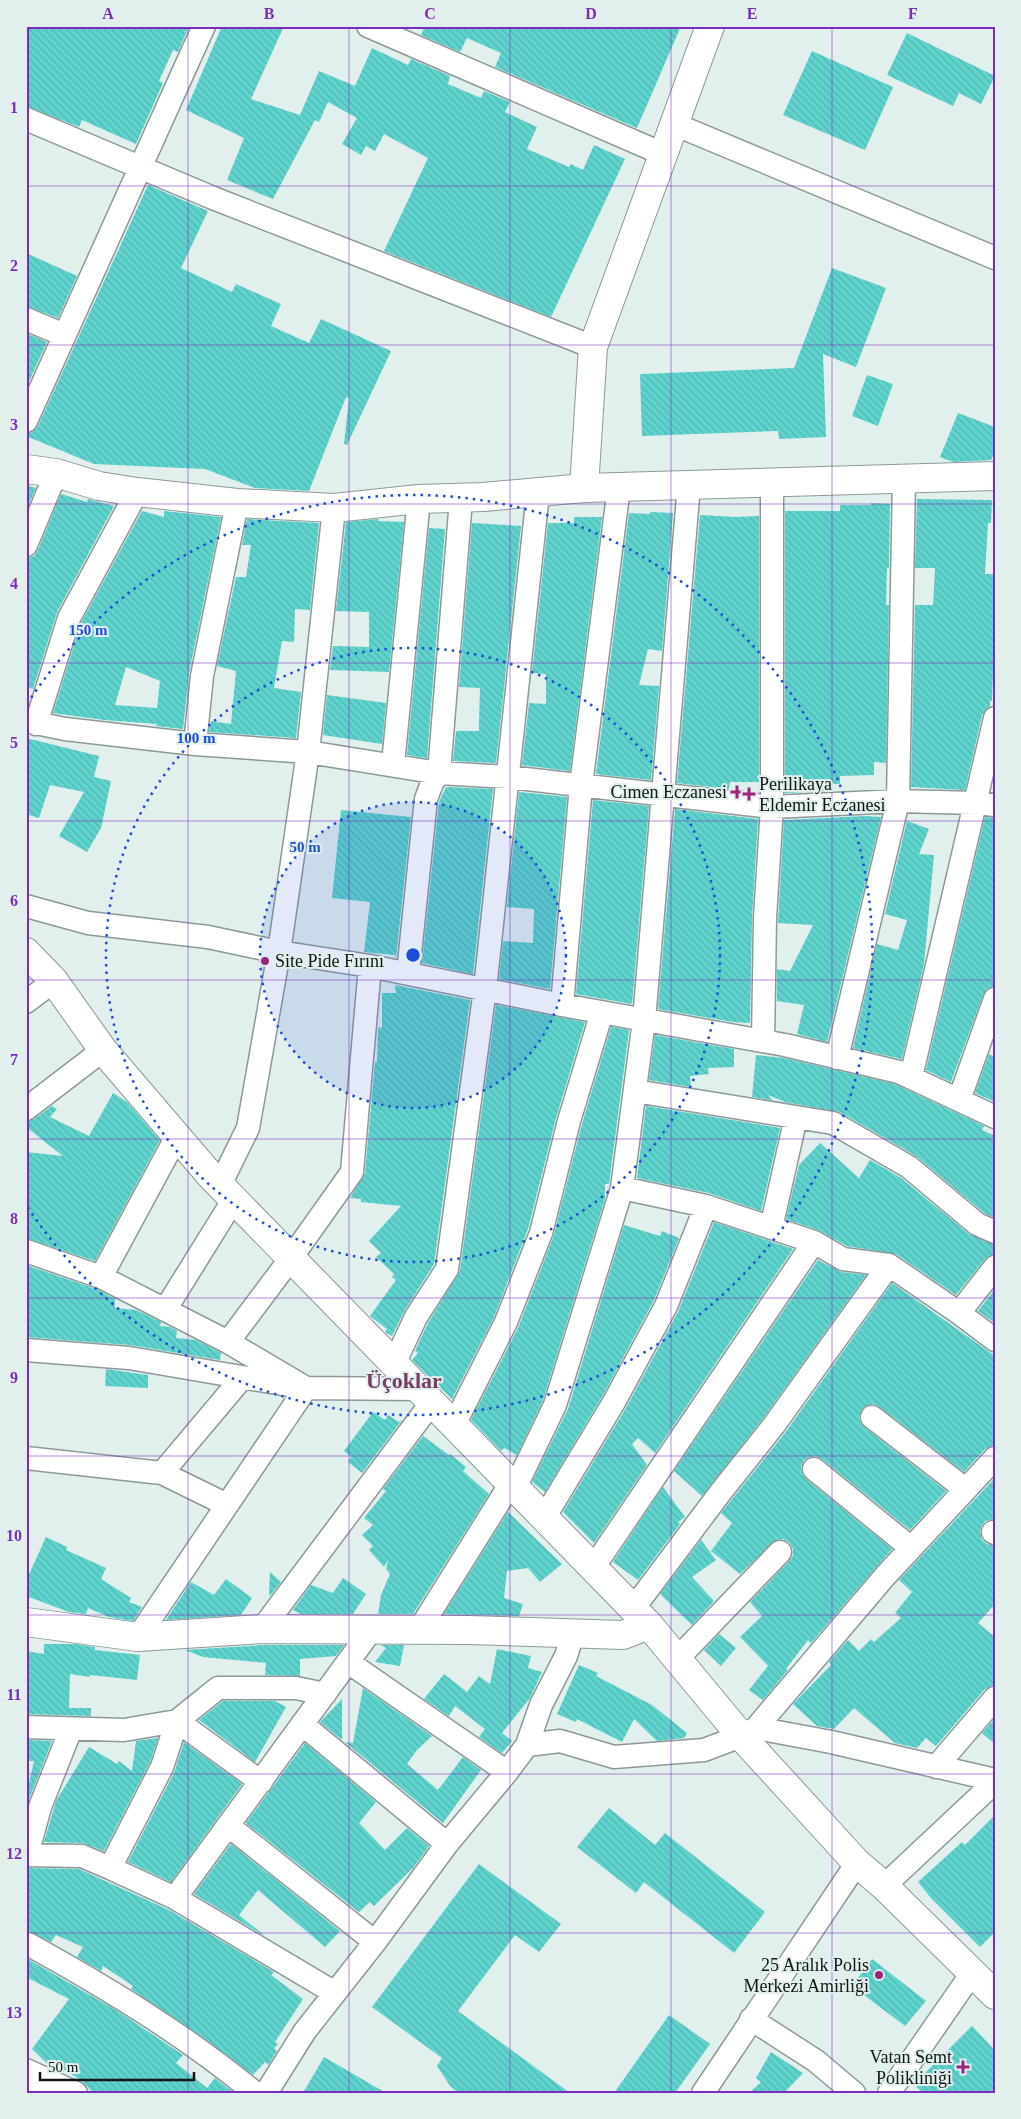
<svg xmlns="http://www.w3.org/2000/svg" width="1021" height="2119" viewBox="0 0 1021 2119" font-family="'Times New Roman',serif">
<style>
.building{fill:url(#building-back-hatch);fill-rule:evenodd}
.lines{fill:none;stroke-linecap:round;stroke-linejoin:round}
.minor-casing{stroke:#8c9998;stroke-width:25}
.tertiary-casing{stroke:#8c9998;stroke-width:30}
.minor{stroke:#fff;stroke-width:22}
.tertiary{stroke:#fff;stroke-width:28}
.grid{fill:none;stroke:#7b2cbf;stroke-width:1;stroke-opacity:0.55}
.ring{fill:none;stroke:#1d4ed8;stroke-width:2.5;stroke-dasharray:2.5 5}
.poi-dot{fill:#9b247e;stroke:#e1efed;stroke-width:2}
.labels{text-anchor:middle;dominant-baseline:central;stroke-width:4;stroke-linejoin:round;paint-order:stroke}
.poi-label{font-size:18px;fill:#121616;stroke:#e1efed;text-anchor:end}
.district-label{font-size:22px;font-weight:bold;fill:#773b65;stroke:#e1efed}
.centre{fill:#1d4ed8;stroke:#e1efed;stroke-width:2.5}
.ring-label{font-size:15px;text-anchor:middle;font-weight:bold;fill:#1d4ed8;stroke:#e1efed;stroke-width:4;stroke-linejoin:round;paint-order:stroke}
.neatline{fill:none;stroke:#7b2cbf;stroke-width:2}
.grid-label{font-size:16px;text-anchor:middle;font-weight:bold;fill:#7b2cbf}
</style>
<defs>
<pattern id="building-back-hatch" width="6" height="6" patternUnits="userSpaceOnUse" patternTransform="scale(1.25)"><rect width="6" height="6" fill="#5fd4ce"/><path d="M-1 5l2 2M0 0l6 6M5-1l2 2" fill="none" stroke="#52b5b0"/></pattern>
</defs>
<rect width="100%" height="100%" fill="#e1efed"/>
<path class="building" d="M26,26h163l-11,26 -5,-2 -14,31 4,2 -27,61 -54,-24 -3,7 -53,-21z
M222,26h62l-33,73 49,16 19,-44 36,15 17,-38 36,17 3,-6 39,17 -2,8 33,14 3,-7 26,11 -5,10 32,15 -10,22 42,18 2,-3 12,6 11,-25 31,14 -74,158 -167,-66 44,-93 -44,-24 -9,17 -9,-5 -5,9 -19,-11 15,-26 -29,-16 -9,20 -4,-2 -42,79 -46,-19 17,-42 -58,-28z
M425,26h256l-44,102 -142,-61 6,-14 -34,-15 -7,14 -39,-17z
M907,33l88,43 -14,28 -22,-11 -6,13 -66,-31z
M812,51l81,36 -28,63 -82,-35z
M148,185l60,26 -27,57 51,24 4,-8 45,20 -10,22 38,17 12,-24 70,32 -44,94 -3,-1 5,-46 -3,-1 -37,94 -54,-3 -50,-19 -111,-5 -68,-28v-2l7,-2 5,-6z
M26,253l51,23 -19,42 -32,-12z
M832,268l54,20 -30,79 -33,-13 3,83 -47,2 -1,-8 -136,5 -2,-62 154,-6z
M26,333l21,9 -21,46z
M867,375l26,9 -15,42 -26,-10z
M958,413l37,14v24l-4,9 -38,2 -13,-5z
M26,485l10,3 -10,22z
M61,494l26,8 1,-3 26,7 -57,106 -24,77 -7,-2v-129l8,-2 4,-6z
M917,499l75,1 -1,23h-3l-3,51h10v100l-2,-1 -1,28h-2v5l-8,9 -17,75 -54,-3 4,-182h18l2,-37h-20z
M871,503l19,1 -1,64h-2l-1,37h3l-3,158 -12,-1v13l-34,1v8l-36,-1 23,8 -42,2v-282h55v-6h31z
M142,511l22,6v-6l57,6 -32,156 -6,56 -27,-3 1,-2 -53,-4 -51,-7 28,-90zM126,667l34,14 -3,27 -42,-3z
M650,512l23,1 -11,138 -14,-2 -9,36 20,1 -8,94 -55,-6 33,-261 21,1z
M700,515l36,2 23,-1v266h-29l-1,7 -52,-6z
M574,517h28l-32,254 -48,-6 7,-62 17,1v-30l-14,-1 16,-150h26z
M247,519l72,4 -9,87 -15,-1 -1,33 -12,-1 -8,47 27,4 -5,46 -87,-6 2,-11 20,3 5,-53 -19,-5 19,-89h10l5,-32h-9z
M378,519v2l26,1 -15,150 -59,-2 3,-24 36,1v-35l-33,-1 10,-89z
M472,523l49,3 -25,237 -43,-2 3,-30h23v-7l1,-36 -21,-1z
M429,528l16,1 -18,229 -20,-3z
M327,695l59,8 -4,41 -59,-9z
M26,738l73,18 -5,21 17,4 -10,47 -14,24 -28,-16 25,-44 -34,-7 -11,33 -13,-4z
M446,787l47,2 -20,185 -51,-11 17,-161z
M519,792l48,5 -17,192 -51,-10 4,-38 30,2 1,-34 -27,-2z
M593,800l56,6 -17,198 -56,-10z
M675,809l83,10 -6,99 -2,105 -17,-1 -75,-13z
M341,810l70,7 -15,141 -1,-3 -31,-3 6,-50 -38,-4z
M865,816l16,1 -54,225 -30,-8 7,-29 -27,-4v-32l13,2 23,-46 -35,-2 6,-103z
M985,817l10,1v168l-8,3 -4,6 -32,87 -25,-12z
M907,821l22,8 -10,25 15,1 -10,109 -22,95 -49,-11 24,-104 21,6 9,-30 -22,-6z
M395,985l75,15 -36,264 -29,46 -13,26 -7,-4 2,-3 -17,-13 26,-36 -4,-3 2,-3 -18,-17 5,-4 -12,-12 32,-35 -40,-4v-3l-11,-1 15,-25 10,-111h2l1,-35 4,1v-35h14z
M496,1005l89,17 -29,96 -28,111 -34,88 -42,82 -40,-39 6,-7 -3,-2 13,-28 32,-52z
M611,1027l18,3 -20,154h-4v15l-62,201 -26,55 -13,-7 -3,3 -30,-31 47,-92 35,-90 29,-114z
M655,1035l79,14v18l-26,1 1,6 -19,2 1,11 -42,-7z
M989,1054l6,3v45l-20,-9z
M756,1055l28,3 111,26 89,42 -2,4 13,6v82l-11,-5 -68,-57 -76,-44 -55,-10 -17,-7 5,5 -21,-3z
M113,1093l14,9 33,38 -65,121 -69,-23v-86l37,4 -37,-29v-5l8,-3 18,-13 5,3 -7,8 39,19z
M646,1106l134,22 -19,83 -52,-18 -72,-15z
M820,1143l39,35 11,-18 31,18 68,56 26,11v9l-10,5 -29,36 -60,-41 -49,-8 -29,-16 -32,-11 13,-54z
M714,1222l79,27 -138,204 -17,-15 -6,6 15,21 -53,78 -31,-31 63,-104 52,-96z
M624,1225l36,11 2,-5 17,7 -25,62 -51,95 -58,97 -13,-10 36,-73z
M818,1260l23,12 25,3 -102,142 -62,79 -28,-25z
M26,1265l70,24 19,10v9l21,2 25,12 -1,4 10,1 7,4 -1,7 20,2 25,13 -1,7 -90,-15 -104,-8z
M892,1283l103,73v89l-10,4 -21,23 -84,-65 -7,-3 -5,1 -6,4 -3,7 1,6 4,5 82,64 -36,39 -88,-71 -6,-3 -7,1 -5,3 -3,7 1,7 4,5 86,70 -81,94 -3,-3 -22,29 2,1 -25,30 -14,-10 19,-24 -28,-29 22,-21 -12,-14 39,-41 4,-5v-7l-4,-7 -6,-3 -7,1 -36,34 -29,-23 21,-28 -11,-10 64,-80z
M995,1289v34l-17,-12z
M106,1369l42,6v13l-43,-2z
M373,1412l12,8 3,-5 11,7 3,-2 -40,53 -14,-11 3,-5 -7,-6z
M423,1436l26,19 1,-1 16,13 -3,4 26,23 -76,120h-35l3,-19 9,-21 -4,-5 2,-9 -4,7 -15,-17 4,-4 -11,-11 11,-10 -9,-7 22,-27 -3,-2z
M995,1478v41l-10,2 -4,6 -1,5 2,8 5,4 8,2v58l-17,19 17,14v48l-10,4 -49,57 -10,-8 -9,10 -22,-5 -41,-35 -20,21 -17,-3 -24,-22 38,-39 -2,-3 19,-22 11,11 12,-12 3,3 27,-24 -6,-5 17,-21 -13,-12z
M663,1487l22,30 -7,5 2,2 -42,56 -25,-18z
M508,1512l54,52 -22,18 -12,-14 -21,3 -3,27 19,6 -4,12 -75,-2z
M46,1537l21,10 -1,3 40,18 -5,11 30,19 -2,4 13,5 -9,14 -24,-4 -21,-9 -2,6 -17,-2 -43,-16v-15z
M701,1540l15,20 -24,17 22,24 -22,24 -32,-31z
M270,1572l11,10 -11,14 -1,-2z
M343,1578l23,16 -13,20h-52l-8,-4 18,-25 22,8z
M226,1579l26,19 -11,17 -75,5 25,-38 23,13z
M719,1634l17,14 -15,18 -17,-16z
M44,1644h32l19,3v3l45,5 -3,25 -47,-5v2l-20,-3 -1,34h22v8l-65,-2v-63l18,3z
M262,1645h82l-8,11 -36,3v17l-35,-1 1,-12 -63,-6 -18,-7z
M380,1645h24l-4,21 -25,-4 11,-14z
M497,1649l34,7 -3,12 14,4 -12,26 -28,35 10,8 -10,12 -23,-16 6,-8 -30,-23 -6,10 -25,-17 20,-25 23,18 12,-16 11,8z
M579,1665l19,8 -2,3 56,29 35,28 -3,5 -27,3 -23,-22 -12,23 -45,-23 -1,3 -19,-8z
M363,1688l69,48 -15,14 -10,14 31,26 25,-33 18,13 -38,53 -98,-81 8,1z
M342,1699v41l-22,-18z
M223,1701h52l11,6 -31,55 -56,-42z
M995,1718v26l-13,-11z
M158,1738l-8,24 -46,89 -21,-8 -39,-1 12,-41 33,-54 28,17 2,-3 13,10 4,-30z
M26,1740l26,1 -24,61 -2,-6 8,-35h-8z
M184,1742l58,42 -71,98 -43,-20 46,-89z
M305,1743l71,59 -17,21 26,27 22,-22 22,18 -16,22 -39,38 -4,-4 -11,10 -113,-89z
M609,1808l46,37 10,-12 100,79 -31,41 -90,-71 -8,11 -59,-46z
M995,1815v117l-15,15 -49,-49 -13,-16 44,-40 3,3z
M231,1844l109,87 -15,16 -67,-57 -19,25 26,21 -71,-42z
M479,1864l82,60 -22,28 -24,-17 -57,76 112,82h-111l-9,-7 -13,-20 5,-8 -70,-51z
M26,1868l53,1 90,41 105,62 -3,3 32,24 -28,43 3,2 -4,4 3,3 -9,14 -3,-3 -12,13 -45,-34 -77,-52 2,-3 -30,-20 -2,5 -24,-14 6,-10 -27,-12 -5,7 -25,-12z
M26,1958l90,52 67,45 -7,8 31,25 8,-10 19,15h-141l-11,-12 -17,-11 -2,2 -12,-5 -19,-18 37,-50 -43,-22z
M872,1959l54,42 -21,25 -53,-40z
M669,2015l41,29 -35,49h-61z
M972,2026l23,24v43h-72l-9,-9z
M771,2052l32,21 -19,20h-35l12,-11 -5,-4z
M324,2057l62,36h-83z"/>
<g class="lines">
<g class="minor-casing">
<path id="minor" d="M368,26l295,128
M26,119l187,79 380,149
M674,124l321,134
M26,319l38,16
M26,421l178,-395
M26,545l30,-72
M26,721l39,8 130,15 113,8 131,21 69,4 264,30 126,-6 78,2 19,2
M36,724l33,-106 68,-126
M195,744l7,-68 35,-173
M393,764l26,-265
M26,906l62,17 120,14 71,15 91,14 192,39 223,40 114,27 96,45
M408,973l18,-174 6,-16 7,-10 22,-274
M26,1002l28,-21
M562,1005l19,-220 38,-298
M763,1041l2,-123 7,-111v-324
M837,1058l61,-257 6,-322
M911,1077l84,-359
M635,1091l198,32 76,44 68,57 18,8
M959,1100l36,-101
M26,1109l77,-59
M220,1185l28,-57 31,-176 29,-200 26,-244
M622,1188l84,18 108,36 29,17 46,6 70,48 36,27
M771,1228l25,-111
M26,1251l75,26 127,65 78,46 -168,249
M101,1277l76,-141
M165,1310l69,-111
M959,1313l36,-46
M228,1342l63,-84 61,-86 18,-206
M26,1350l103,8 177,30 113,1
M394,1364l22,-47 31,-48 38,-280 53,-496
M872,1417l93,72
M454,1425l52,-103 35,-89 28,-112 33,-109
M26,1458l136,15 65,32
M814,1469l97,79
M162,1473l80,-95
M515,1488l40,-83 67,-217 22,-168 45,-535
M544,1518l70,-116 52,-96 40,-100
M993,1532l2,1
M593,1568l221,-326
M633,1609l87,-116 54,-68 115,-160
M262,1629l170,-227
M419,1630l92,-147
M677,1659l103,-107
M348,1662l159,110
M302,1724l145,120
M26,1727l98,3 53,-9 84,61
M756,1728l130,-153 109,-117
M527,1745l14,-40 25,-49 7,-22
M936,1767l59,-69
M229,1826l146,116
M26,1855l56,1 28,12 65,30 160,95
M27,1855l13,-48 31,-78
M110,1868l52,-101 15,-46 41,-33h78l29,6
M884,1886l111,-104
M175,1898l197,-269
M26,1943c80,44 159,92 229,150
M751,2019l65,42 38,32
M26,2070l50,23
M26,2093l25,-13
M266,2093l39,-62 70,-89 72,-98 60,-72 20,-27 33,-4 54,16 90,-7 37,-14 15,-8 75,14 164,38
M703,2093l154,-230
M889,2093l83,-120"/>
</g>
<g class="tertiary-casing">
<path id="tertiary" d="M26,469l30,4 43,13 38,6 100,11 97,5 85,-9 64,-2 101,-9 411,-12
M584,488l9,-141 117,-321
M26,952l28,29 49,69 107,125 439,450 92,111 116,127 27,23 111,109
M26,1622l112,15 124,-8 206,1 155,5 26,-10"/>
</g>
<use href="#minor" class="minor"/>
<use href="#tertiary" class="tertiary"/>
</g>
<path class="grid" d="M188,26v2067M349,26v2067M510,26v2067M671,26v2067M832,26v2067M26,186h969M26,345h969M26,504h969M26,663h969M26,821h969M26,980h969M26,1139h969M26,1298h969M26,1456h969M26,1615h969M26,1774h969M26,1933h969"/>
<circle cx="413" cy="955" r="153" fill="#1d4ed8" fill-opacity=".12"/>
<g class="ring">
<circle cx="413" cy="955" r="153"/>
<circle cx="413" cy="955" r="307"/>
<path d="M27 704A460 460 0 1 1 27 1206"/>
</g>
<g class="poi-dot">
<path d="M734.5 784.5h5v5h5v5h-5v5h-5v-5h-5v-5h5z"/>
<path d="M746.5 786.5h5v5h5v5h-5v5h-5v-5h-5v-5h5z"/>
<circle cx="265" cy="961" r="5"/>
<circle cx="879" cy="1975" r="5"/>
<path d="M960.5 2059.5h5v5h5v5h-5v5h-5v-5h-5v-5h5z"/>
</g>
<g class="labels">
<g class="poi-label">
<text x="759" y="784" text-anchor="start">Perilikaya<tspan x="759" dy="21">Eldemir Eczanesi</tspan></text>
<text x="727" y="792">Cimen Eczanesi</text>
<text x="275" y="961" text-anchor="start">Site Pide Fırını</text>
<text x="869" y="1965">25 Aralık Polis<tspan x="869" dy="21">Merkezi Amirliği</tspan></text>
<text x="952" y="2057">Vatan Semt<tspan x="952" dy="21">Polikliniği</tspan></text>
</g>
<g class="district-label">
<text x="404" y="1380">Üçoklar</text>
</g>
</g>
<circle cx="413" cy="955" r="8" class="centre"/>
<g class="ring-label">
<text x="88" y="635">150 m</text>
<text x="196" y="743">100 m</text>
<text x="305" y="852">50 m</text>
</g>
<rect width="1021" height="2119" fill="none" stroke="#e1efed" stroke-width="55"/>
<path d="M40 2072v8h154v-8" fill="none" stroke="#121616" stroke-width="2.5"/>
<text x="48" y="2072" font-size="15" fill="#121616" stroke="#e1efed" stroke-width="4" paint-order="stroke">50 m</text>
<rect x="28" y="28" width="966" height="2064" class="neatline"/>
<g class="grid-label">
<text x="108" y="19">A</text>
<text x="269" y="19">B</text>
<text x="430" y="19">C</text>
<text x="591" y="19">D</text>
<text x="752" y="19">E</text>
<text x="913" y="19">F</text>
<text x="14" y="113">1</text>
<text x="14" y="271">2</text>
<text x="14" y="430">3</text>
<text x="14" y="589">4</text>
<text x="14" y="748">5</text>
<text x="14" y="906">6</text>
<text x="14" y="1065">7</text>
<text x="14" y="1224">8</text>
<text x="14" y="1383">9</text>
<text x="14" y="1541">10</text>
<text x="14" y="1700">11</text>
<text x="14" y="1859">12</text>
<text x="14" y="2018">13</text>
</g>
</svg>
